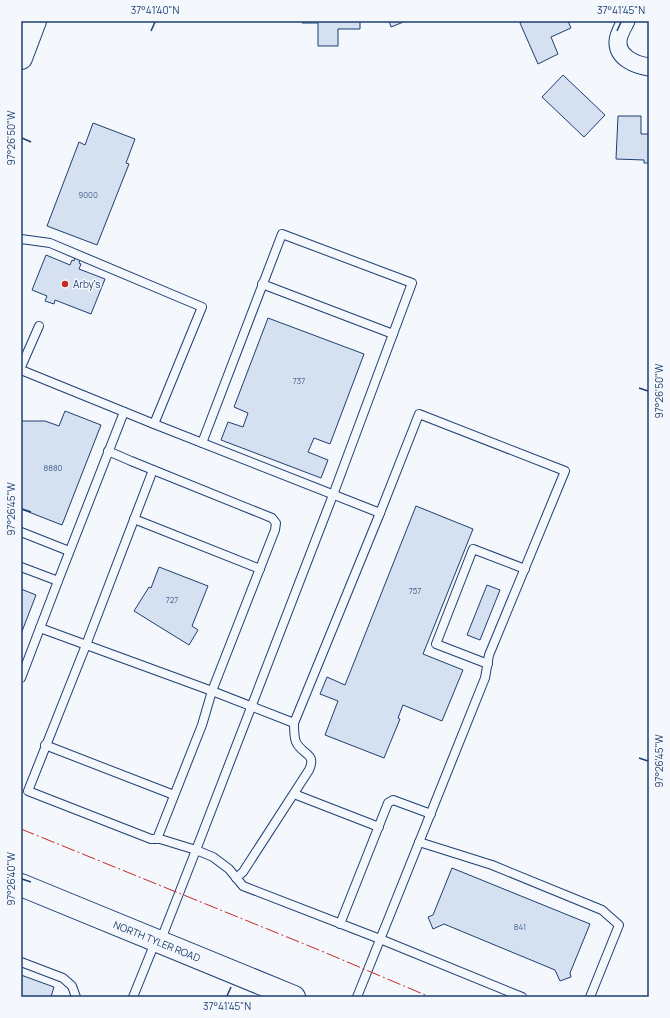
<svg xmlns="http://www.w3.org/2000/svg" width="670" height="1018" viewBox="0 0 670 1018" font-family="Manrope,sans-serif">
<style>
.building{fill:#d5e0f0;stroke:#1d3f73}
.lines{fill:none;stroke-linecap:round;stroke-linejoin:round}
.service-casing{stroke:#1d3f73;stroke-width:10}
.minor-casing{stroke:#1d3f73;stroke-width:19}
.secondary-casing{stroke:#1d3f73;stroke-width:24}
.service{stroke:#f4f7fb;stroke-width:8}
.minor{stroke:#f4f7fb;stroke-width:17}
.secondary{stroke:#f4f7fb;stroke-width:22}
.power{stroke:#c62828;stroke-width:1;stroke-dasharray:14 3 2 3;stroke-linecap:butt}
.ticks{fill:none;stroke:#1d3f73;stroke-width:1.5}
.poi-dot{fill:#c62828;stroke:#f4f7fb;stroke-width:1.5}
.labels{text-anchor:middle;stroke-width:3;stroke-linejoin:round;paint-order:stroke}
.number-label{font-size:8px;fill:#4b6792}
.poi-label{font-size:10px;fill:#1d3f73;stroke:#f4f7fb;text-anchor:start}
.street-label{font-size:10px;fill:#1d3f73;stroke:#f4f7fb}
.neatline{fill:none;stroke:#1d3f73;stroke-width:1.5}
.ticks-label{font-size:10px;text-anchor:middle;fill:#1d3f73}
</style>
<rect width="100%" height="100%" fill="#f4f7fb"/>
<g class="building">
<path d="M302,21H360V29H338V46H318V23H302Z"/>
<path d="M389,21H406L391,27Z"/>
<path d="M524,21H568L571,28L551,37L558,54L538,64L520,23Z"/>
<path d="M563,75L605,115L584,137L542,97Z"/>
<path d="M618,116H641V134H649V163H644V160L616,159Z"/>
<path d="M93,123L135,139L126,163L129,164L97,245L47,226L79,142L85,145Z"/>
<path d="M46,255L70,265L72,260L74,261L75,257L80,259L79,263L81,264L79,269L105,279L91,314L55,300L54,304L45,301L47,296L32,290Z"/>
<path d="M268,318L364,354L330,444L314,438L308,452L328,460L321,478L221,440L228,422L243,427L248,413L234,407Z"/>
<path d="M65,411L101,425L62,525L21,509V421H45L59,426Z"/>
<path d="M416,506L473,529L423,654L463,670L442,721L403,705L398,718L400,719L384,758L325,735L338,701L320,694L327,677L345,685Z"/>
<path d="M159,567L208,586L192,626L198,630L189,645L134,611L149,587L151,588Z"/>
<path d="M487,585L500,590L480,640L467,635Z"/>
<path d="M21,589L36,595L21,634Z"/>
<path d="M452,868L590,924L570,973L571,977L560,981L555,970L444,924L433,929L428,917L433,915Z"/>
<path d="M21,975L54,987L51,997H35L32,996V997H21Z"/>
</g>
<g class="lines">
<defs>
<g id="service">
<path d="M21,239L50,243L202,307L154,424"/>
<path d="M262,284L393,334"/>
<path d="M21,367L39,326"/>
<path d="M21,370L154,424L380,513L419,414L565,471L489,655L485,678L357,997"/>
<path d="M108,451L131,461L272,518L276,523L275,530L212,691L202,725L157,839"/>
<path d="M153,470L86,645L28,791L151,839H160L196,850L333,495L412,283L282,234L202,443"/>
<path d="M134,519L260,569"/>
<path d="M21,532L69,551"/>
<path d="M21,567L58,581L124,412"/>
<path d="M40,628L212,691L294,723L380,513"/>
<path d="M488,664L436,644L473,549L525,569"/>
<path d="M21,678L58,581"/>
<path d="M45,745L174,795"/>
<path d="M294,794L379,827"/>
<path d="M419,842L492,865L602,910L619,925L590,997"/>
<path d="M236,878L243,872L309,770C317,753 302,755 296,742C294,737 294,728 294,723"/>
<path d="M340,924L388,803L393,800L431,814"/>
<path d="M160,942L196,850L213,857L229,869L243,886L380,939L522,997"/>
<path d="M21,962L63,978L72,986L76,997"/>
<path d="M133,997L156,940"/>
</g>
<path id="minor" d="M626,21C623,27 618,35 618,41C617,58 636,65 649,67"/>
<g id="secondary">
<path d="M21,58L35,21"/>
<path d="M21,885L294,997"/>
</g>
</defs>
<use href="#service" class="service-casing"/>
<use href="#minor" class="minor-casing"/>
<use href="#secondary" class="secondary-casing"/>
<use href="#service" class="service"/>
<use href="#minor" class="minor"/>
<use href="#secondary" class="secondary"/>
<path class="power" d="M21,829L319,950L430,997"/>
</g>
<path class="ticks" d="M151,31L155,22M617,31L621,22M22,138L31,142M639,388L648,391M22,509L31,512M639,758L648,761M22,879L31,882M227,996L231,987"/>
<circle class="poi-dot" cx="65" cy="284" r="4"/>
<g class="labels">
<g class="number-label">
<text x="88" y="198">9000</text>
<text x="299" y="384">737</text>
<text x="53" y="471">8880</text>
<text x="415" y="594">757</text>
<text x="172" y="603">727</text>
<text x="520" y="930">841</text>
</g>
<g class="poi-label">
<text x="73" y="288">Arby's</text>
</g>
<g class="street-label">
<text transform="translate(157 941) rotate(22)" y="4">NORTH TYLER ROAD</text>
</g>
</g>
<rect width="670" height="1018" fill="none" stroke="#f4f7fb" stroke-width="44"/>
<rect x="22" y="22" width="626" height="974" class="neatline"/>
<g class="ticks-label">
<text x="155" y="14">37°41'40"N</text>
<text x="621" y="14">37°41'45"N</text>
<text transform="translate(11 138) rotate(-90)" y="4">97°26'50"W</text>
<text transform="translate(659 391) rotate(-90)" y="4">97°26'50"W</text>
<text transform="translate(11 509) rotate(-90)" y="4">97°26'45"W</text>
<text transform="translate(659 761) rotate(-90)" y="4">97°26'45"W</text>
<text transform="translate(11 879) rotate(-90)" y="4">97°26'40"W</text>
<text x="227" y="1010">37°41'45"N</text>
</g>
</svg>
